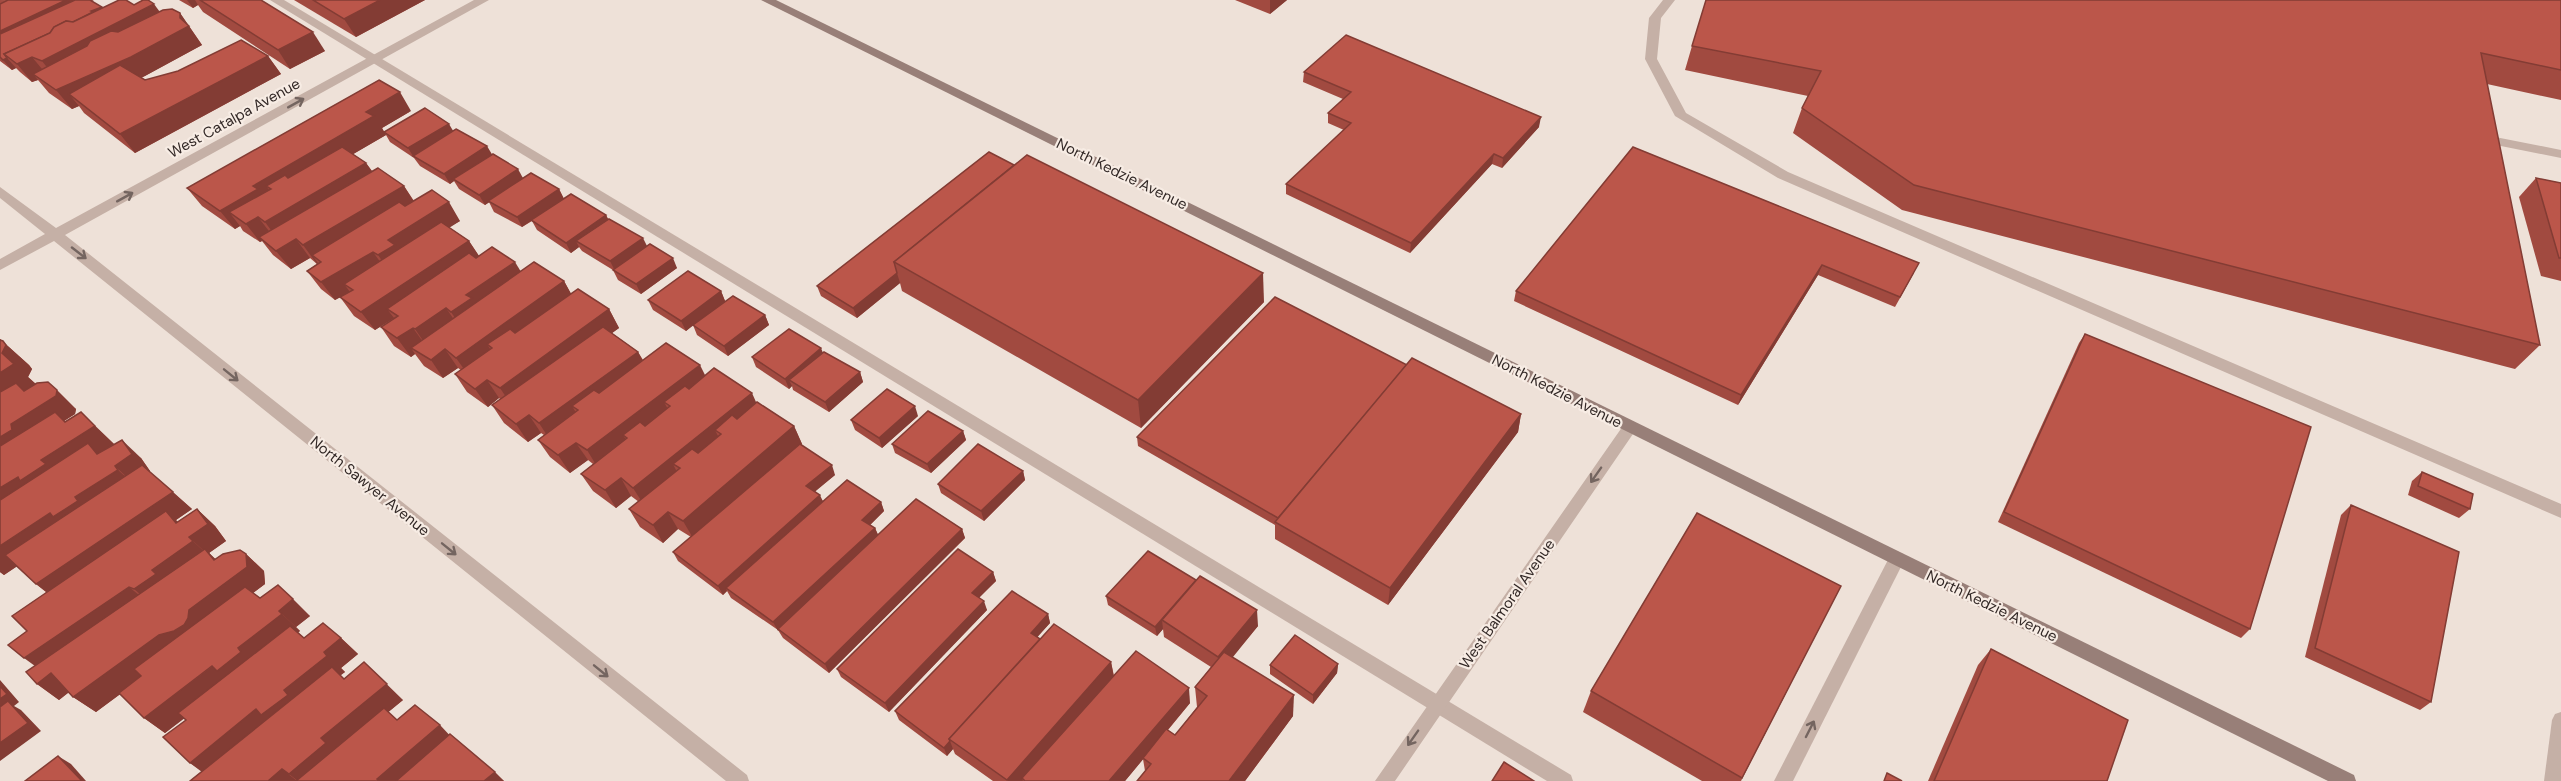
<svg xmlns="http://www.w3.org/2000/svg" width="2561" height="781" viewBox="0 0 2561 781" font-family="'DM Sans',sans-serif">
<style>
.lines{fill:none;stroke-linecap:round;stroke-linejoin:round}
.service{fill:#c5b0a6;fill-rule:evenodd}
.minor{fill:#c5b0a6;fill-rule:evenodd}
.secondary{fill:#987f78;fill-rule:evenodd}
.wall{fill:#a14a40}
.shaded-wall{fill:#833c34}
.building{fill:#bb564a;stroke:#833c34;stroke-width:1.5}
.oneway{stroke:#746560}
.labels{text-anchor:middle;stroke-width:4.5;stroke-linejoin:round;paint-order:stroke}
.street-label{font-size:15px;fill:#322826;stroke:#f7ece4}
</style>
<rect width="100%" height="100%" fill="#eee1d8"/>
<g class="lines">
<g class="service">
<path d="M270,0H284L1571,775L1573,781H1547Z"/>
<path d="M1663,0H1675L1661,18L1657,59L1686,113L1788,172L2561,504V518L1778,178L1675,116L1645,59L1649,18Z"/>
<path d="M2480,134L2561,150V158L2476,141L2474,138L2476,135Z"/>
<path d="M1897,552L1903,554L1905,559L1793,781H1774L1891,554Z"/>
<path d="M2561,712V781H2544L2552,720L2555,714Z"/>
</g>
<g class="minor">
<path d="M474,0H489L65,235L747,775L749,781H726L54,241L0,270V259L45,234L0,198V187L56,228Z"/>
<path d="M1630,421L1635,423L1638,427L1635,431L1395,781H1375L1625,423Z"/>
</g>
<path class="secondary" d="M761,0H776L2354,775L2356,781H2328Z"/>
</g>
<g class="wall">
<path d="M0,0L92,1L103,8L134,5L160,12L180,13L202,45L141,78L145,80L268,56L281,74L135,153L84,113L79,106L72,109L49,93L38,80L32,82L20,72L16,68L12,70L0,61Z"/>
<path d="M179,0H261L325,51L290,69L203,12L198,5L193,8Z"/>
<path d="M294,0H425L356,37Z"/>
<path d="M1235,0H1287L1270,14Z"/>
<path d="M2561,0V100L2487,84L2540,345L2515,369L1902,210L1793,133L1802,108L1808,96L1685,70L1692,46Z"/>
<path d="M1304,72L1539,127L1502,168L1492,164L1410,253L1286,194V184L1344,130L1328,123V113L1343,99L1303,82Z"/>
<path d="M411,111L382,128L384,132L453,131L492,155L523,178L559,189L564,199L606,215L608,219L677,268L641,294L618,280L613,270L582,251L579,247L571,253L537,230L532,221L522,227L494,212L489,202L485,205L459,189L454,181L450,184L420,166L414,158L390,142L386,135L353,154L366,163L372,171L404,186L414,201L460,221L449,227L469,241L479,256L521,271L564,281L571,294L609,309L619,328L612,333L638,352L643,360L705,376L756,403L794,426L802,444L801,445L835,475L815,491L823,501L881,502L884,511L870,525L875,528L878,535L962,529L965,538L829,673L783,638L778,630L731,598L727,591L723,595L678,561L673,552L691,537L678,529L663,543L640,527L629,509L639,502L631,496L616,508L593,491L581,474L593,464L588,460L570,473L550,457L538,440L544,435L541,433L528,442L504,423L492,405L500,399L499,398L488,407L467,392L455,374L461,370L458,368L443,378L424,366L415,354L411,357L394,346L381,327L394,318L375,330L354,316L340,297L348,293L335,300L321,289L307,271L317,264L310,258L291,269L273,255L262,241L260,242L243,231L240,226L235,229L202,206L187,188Z"/>
<path d="M1633,147L1914,273L1895,307L1818,275L1738,405L1514,301L1516,291Z"/>
<path d="M989,152L1264,302L1141,428L902,291L900,283L857,318L821,296L817,286Z"/>
<path d="M2536,178L2561,183V281L2541,276L2519,197Z"/>
<path d="M721,291L725,301L765,315L769,325L728,356L697,335L693,325L686,331L653,310L648,300Z"/>
<path d="M2085,334L2250,629L2241,638L1998,522L2079,343Z"/>
<path d="M0,339L29,365L32,369L28,377L36,384L76,409L75,414L64,421L99,430L114,444L106,449L141,458L150,471L149,472L192,509L176,520L177,522L197,509L215,526L226,541L209,553L215,559L246,554L264,571L265,584L253,593L260,598L310,616L296,627L300,631L298,632L304,638H341L358,654L341,668L345,672L340,675L344,679L403,700L388,712L397,720L449,735L504,781H190L202,771L190,763L186,720L184,718L165,733L144,718L120,694L96,712L73,697L69,692L59,700L37,684L35,666L27,631L46,592L36,584L17,566L4,575L0,572Z"/>
<path d="M823,353L860,372L863,382L829,412L793,390L792,386L789,389L756,367L752,357Z"/>
<path d="M1407,365L1521,414L1518,432L1388,605L1275,539V525L1138,446L1137,437Z"/>
<path d="M918,416L882,448L855,430L851,420Z"/>
<path d="M963,431L966,440L931,473L895,453L892,444Z"/>
<path d="M1023,471L1025,480L984,521L941,493L938,484Z"/>
<path d="M2422,472L2470,509L2459,518L2408,495L2412,481Z"/>
<path d="M2351,505L2431,702L2420,710L2305,657L2341,515Z"/>
<path d="M993,572L996,581L979,597L987,610L889,712L841,677L837,669Z"/>
<path d="M1841,586L1741,781H1702L1583,712L1591,691Z"/>
<path d="M1106,596L1258,626L1232,657L1293,716L1245,781H1137L1145,771L1143,759L1125,781H993L955,754L953,749L947,756L899,720L895,711L1048,614L1050,623L1037,637L1040,639L1111,662L1114,676L1190,703L1168,730L1175,735L1197,707L1195,687L1211,667L1164,637L1163,629L1157,636L1108,605Z"/>
<path d="M1991,649L2107,781H1928L1978,665Z"/>
<path d="M1338,664L1337,673L1313,704L1270,674V665Z"/>
</g>
<g class="shaded-wall">
<path d="M66,0H94L0,45V31Z"/>
<path d="M187,0H195L198,5L193,8Z"/>
<path d="M380,0H425L356,37L344,19Z"/>
<path d="M1270,0H1287L1270,14Z"/>
<path d="M154,4L168,23L57,80L42,61Z"/>
<path d="M102,7L109,16L32,57L47,75L33,74L38,80L32,82L17,64L91,11Z"/>
<path d="M180,13L202,45L145,76L82,104L69,94L79,106L72,109L56,90L180,18Z"/>
<path d="M313,32L325,51L290,69L278,50Z"/>
<path d="M268,56L281,74L135,153L120,134Z"/>
<path d="M7,58L16,68L12,70L3,60Z"/>
<path d="M400,92L411,111L382,128L386,135L278,198L271,189L266,186L276,199L229,212L240,226L235,229L220,211L253,186L366,112Z"/>
<path d="M1541,117L1539,127L1502,168L1503,158Z"/>
<path d="M449,124L455,134L413,156L408,148Z"/>
<path d="M487,146L493,156L453,179L454,181L450,184L444,174Z"/>
<path d="M1494,154L1492,164L1410,253L1411,243Z"/>
<path d="M366,163L379,181L279,241L265,222Z"/>
<path d="M518,169L524,180L485,205L479,195Z"/>
<path d="M404,186L416,205L312,255L318,263L317,264L303,245Z"/>
<path d="M559,189L564,199L522,227L517,217Z"/>
<path d="M449,202L460,221L403,257L391,274L378,255L388,240Z"/>
<path d="M606,215L611,225L576,241L579,247L571,253L566,243Z"/>
<path d="M258,217L272,235L259,237L262,241L260,242L246,224Z"/>
<path d="M643,238L648,248L615,271L610,261Z"/>
<path d="M296,239L310,258L291,269L276,251Z"/>
<path d="M469,241L481,259L387,309L394,318L375,330L361,312Z"/>
<path d="M373,252L386,270L344,284L350,292L335,300L321,282Z"/>
<path d="M673,258L677,268L641,294L636,284Z"/>
<path d="M515,262L526,280L463,330L451,312L466,295Z"/>
<path d="M1822,265L1818,275L1738,405L1741,395Z"/>
<path d="M897,273L900,283L857,318L853,308Z"/>
<path d="M1263,273L1264,302L1141,428L1138,400Z"/>
<path d="M564,281L574,299L492,348L487,344L495,357L469,376L456,358Z"/>
<path d="M721,291L725,301L686,331L681,321Z"/>
<path d="M446,308L459,327L428,348L415,329Z"/>
<path d="M609,309L619,328L512,406L500,388Z"/>
<path d="M765,315L769,325L728,356L724,346Z"/>
<path d="M413,328L426,346L411,348L415,354L411,357L397,338Z"/>
<path d="M0,339L29,365L32,369L28,377L40,388L57,390L76,409L75,414L64,421L80,436L81,412L114,444L99,453L137,487L4,575L0,572V546L50,513L78,501L0,518Z"/>
<path d="M821,348L825,358L789,380L792,386L789,389L785,379Z"/>
<path d="M445,349L458,368L443,378L431,360Z"/>
<path d="M638,352L648,370L578,410L572,406L580,419L550,440L539,423Z"/>
<path d="M700,365L709,383L670,406L664,402L670,413L627,438L623,435L629,445L598,468L587,450Z"/>
<path d="M860,372L863,382L829,412L825,402Z"/>
<path d="M487,380L499,398L488,407L475,389Z"/>
<path d="M752,393L760,411L721,434L715,430L721,442L680,468L673,464L679,476L644,505L633,488Z"/>
<path d="M915,406L918,416L882,448L879,438Z"/>
<path d="M1521,414L1518,432L1388,605L1390,588Z"/>
<path d="M529,415L541,433L528,442L516,424Z"/>
<path d="M794,426L802,444L693,538L683,521Z"/>
<path d="M963,431L966,440L931,473L927,464Z"/>
<path d="M122,440L141,458L150,471L134,484L115,466Z"/>
<path d="M576,443L588,460L570,473L558,455Z"/>
<path d="M832,465L835,475L811,495L806,486Z"/>
<path d="M1023,471L1025,480L984,521L981,511Z"/>
<path d="M621,478L631,496L616,508L605,490Z"/>
<path d="M173,492L192,509L176,520L184,528L197,509L215,526L226,541L209,553L223,566L232,577L189,537L58,601L36,584Z"/>
<path d="M820,495L824,504L726,588L727,591L723,595L718,586Z"/>
<path d="M881,502L884,511L866,529L862,520Z"/>
<path d="M668,512L678,529L663,543L653,525Z"/>
<path d="M875,528L879,537L778,631L773,622Z"/>
<path d="M962,529L965,538L829,673L825,664Z"/>
<path d="M193,541L211,558L154,606L134,589L152,570Z"/>
<path d="M246,554L264,571L265,584L208,627L179,651L96,712L73,697L189,610Z"/>
<path d="M993,572L996,581L975,602L972,593Z"/>
<path d="M1196,580L1162,620L1163,629L1157,636L1155,627Z"/>
<path d="M129,587L149,603L46,674L24,658Z"/>
<path d="M293,599L310,616L296,627L279,611Z"/>
<path d="M984,601L987,610L889,712L885,703Z"/>
<path d="M1257,610L1258,626L1220,673L1218,657Z"/>
<path d="M282,614L300,631L165,733L144,718Z"/>
<path d="M1048,614L1050,623L1033,642L1031,633Z"/>
<path d="M341,638L358,654L341,668L345,672L210,778L190,763L256,709L284,690L324,652Z"/>
<path d="M364,662L403,700L339,753L298,781L289,774L321,738Z"/>
<path d="M1111,662L1114,678L1022,778L1023,781H1008L1007,780Z"/>
<path d="M1338,664L1337,673L1313,704V695Z"/>
<path d="M51,673L73,689L59,700L37,684Z"/>
<path d="M0,680L19,702L14,706L21,710L41,731L0,761Z"/>
<path d="M1189,688L1190,703L1125,781H1109Z"/>
<path d="M1294,695L1293,716L1245,781H1229Z"/>
<path d="M440,725L455,741L409,781H379L377,779Z"/>
<path d="M950,741L953,749L947,756L944,748Z"/>
<path d="M58,756L71,764L86,781H82Z"/>
<path d="M282,769L297,781H268Z"/>
<path d="M495,772L504,781H484Z"/>
</g>
<g class="building">
<path d="M8,0H66L0,31V4Z"/>
<path d="M75,0H90L102,7L91,11L93,12L73,22L66,21L54,27L50,33L4,54L7,58L3,60L0,57V34Z"/>
<path d="M119,0H126L134,5L143,0H148L154,4L42,61L32,57L17,64L4,54L50,33L54,27L66,21L73,22Z"/>
<path d="M200,0H261L313,32L278,50Z"/>
<path d="M313,0H380L344,19Z"/>
<path d="M1706,0H2561V70L2481,53L2540,345L1914,185L1802,108L1821,71L1692,46Z"/>
<path d="M172,9L180,13V18L189,26L131,57L56,90L33,74L87,46L90,41L111,31L118,32L163,10Z"/>
<path d="M1346,35L1541,117L1503,158L1494,154L1411,243L1286,184L1351,123L1328,113L1351,92L1304,72Z"/>
<path d="M241,40L268,56L120,134L69,94L120,65L145,80L178,71Z"/>
<path d="M379,80L400,92L366,112L374,116L253,186L258,189L220,211L187,188Z"/>
<path d="M425,108L449,124L408,148L384,132Z"/>
<path d="M456,129L487,146L444,174L413,156Z"/>
<path d="M342,147L366,163L265,222L258,217L246,224L229,212L271,189L266,186L285,175L288,178Z"/>
<path d="M1633,147L1919,263L1900,297L1822,265L1741,395L1516,291Z"/>
<path d="M989,152L1014,165L894,262L897,273L853,308L817,286Z"/>
<path d="M493,154L518,169L479,195L453,179Z"/>
<path d="M1027,155L1263,273L1138,400L894,262Z"/>
<path d="M378,168L404,186L303,245L296,239L276,251L259,237Z"/>
<path d="M531,173L559,189L517,217L488,201Z"/>
<path d="M2536,178L2561,183V258H2559Z"/>
<path d="M432,190L449,202L388,240L395,245L378,255L373,252L321,282L307,271L321,262L312,255L399,202L405,206Z"/>
<path d="M571,194L606,215L566,243L531,220Z"/>
<path d="M609,219L643,238L610,261L576,241Z"/>
<path d="M441,222L469,241L361,312L340,297L353,290L344,284Z"/>
<path d="M650,244L673,258L636,284L613,270Z"/>
<path d="M492,247L515,262L466,295L472,298L451,312L446,308L415,329L413,328L397,338L381,327L398,316L387,309L469,253L476,258Z"/>
<path d="M534,262L564,281L456,358L445,349L431,360L411,348Z"/>
<path d="M688,271L721,291L681,321L648,300Z"/>
<path d="M578,289L609,309L500,388L487,380L475,389L455,374L492,348L487,344L510,329L515,333Z"/>
<path d="M733,296L765,315L724,346L693,325Z"/>
<path d="M1275,297L1407,365L1278,518L1137,437Z"/>
<path d="M603,327L638,352L539,423L529,415L516,424L492,405Z"/>
<path d="M789,329L821,348L785,379L752,357Z"/>
<path d="M2085,334L2311,427L2250,629L2004,512Z"/>
<path d="M0,340L3,341L6,345L2,353L14,364L0,373Z"/>
<path d="M666,343L700,365L587,450L576,443L558,455L538,440L578,410L572,406L594,390L599,393Z"/>
<path d="M824,352L860,372L825,402L789,380Z"/>
<path d="M1412,358L1521,414L1390,588L1275,522Z"/>
<path d="M714,368L752,393L633,488L621,478L605,490L581,474L627,438L623,435L640,422L645,426L670,406L664,402L685,386L689,389Z"/>
<path d="M48,382L57,390L56,396L11,424L12,430L0,437V392L16,383L24,391L37,383Z"/>
<path d="M887,389L915,406L879,438L851,420Z"/>
<path d="M757,402L794,426L683,521L668,512L653,525L629,509L680,468L673,464L692,449L698,453L721,434L715,430L732,415L737,419Z"/>
<path d="M928,411L963,431L927,464L892,444Z"/>
<path d="M55,412L65,422L81,412L95,426L41,460L46,464L20,481L18,477L0,488V446Z"/>
<path d="M122,440L132,454L115,466L118,470L75,497L78,501L53,517L50,513L0,546V500L88,443L97,454Z"/>
<path d="M800,444L832,465L806,486L820,495L718,586L673,552Z"/>
<path d="M978,444L1023,471L981,511L938,484Z"/>
<path d="M142,465L173,492L36,584L5,555Z"/>
<path d="M2422,472L2473,494L2470,509L2418,486Z"/>
<path d="M847,480L881,502L862,520L875,528L773,622L726,588Z"/>
<path d="M916,499L962,529L825,664L778,629Z"/>
<path d="M2351,505L2459,552L2431,702L2315,648Z"/>
<path d="M197,509L208,524L189,537L193,541L152,570L156,574L134,589L129,587L24,658L8,645L27,631L12,616L166,511L176,523Z"/>
<path d="M1697,513L1841,586L1742,778L1591,691Z"/>
<path d="M205,549L214,560L223,554L240,550L246,554L247,567L189,610L188,618L184,625L174,631L159,635L73,697L51,673L37,684L26,672Z"/>
<path d="M958,549L993,572L972,593L984,601L885,703L837,669Z"/>
<path d="M1148,551L1196,580L1155,627L1106,596Z"/>
<path d="M1200,576L1257,610L1218,657L1162,620Z"/>
<path d="M278,585L293,599L279,611L282,614L238,648L241,652L217,671L212,666L144,718L119,693L141,676L134,669L245,587L260,598Z"/>
<path d="M1012,591L1048,614L1031,633L1040,639L949,739L950,741L944,748L895,711Z"/>
<path d="M323,623L341,638L324,652L327,656L284,690L288,695L261,715L256,709L190,763L163,737L186,720L178,713L290,626L304,638Z"/>
<path d="M1054,624L1111,662L1007,780L949,739Z"/>
<path d="M1295,635L1338,664L1313,695L1270,665Z"/>
<path d="M1991,649L2128,720L2107,781H1934Z"/>
<path d="M1136,651L1189,688L1109,781H1025L1022,778Z"/>
<path d="M1224,652L1294,695L1229,781H1137L1151,764L1143,758L1166,729L1175,735L1207,696L1195,687Z"/>
<path d="M364,662L387,684L321,738L326,743L289,774L282,769L268,781H190L332,667L344,679Z"/>
<path d="M0,686L7,694L0,699Z"/>
<path d="M8,701L28,723L0,743V707Z"/>
<path d="M415,705L440,725L377,779L379,781H296L384,708L397,720Z"/>
<path d="M450,734L495,772L484,781H396Z"/>
<path d="M58,756L82,781H25Z"/>
<path d="M1504,762L1534,781H1492Z"/>
<path d="M1887,773L1902,781H1884Z"/>
</g>
<defs><path id="oneway-shaft" d="M-6 0H5M1.5-3L5.5 0L1.5 3" fill="none" stroke-width="1.6" stroke-linecap="round" stroke-linejoin="round" transform="scale(1.5)"/></defs>
<g class="oneway">
<use href="#oneway-shaft" transform="translate(296 103) rotate(-29)"/>
<use href="#oneway-shaft" transform="translate(125 197) rotate(-29)"/>
<use href="#oneway-shaft" transform="translate(79 253) rotate(38)"/>
<use href="#oneway-shaft" transform="translate(231 375) rotate(39)"/>
<use href="#oneway-shaft" transform="translate(1596 475) rotate(125)"/>
<use href="#oneway-shaft" transform="translate(449 549) rotate(39)"/>
<use href="#oneway-shaft" transform="translate(601 671) rotate(39)"/>
<use href="#oneway-shaft" transform="translate(1810 729) rotate(-63)"/>
<use href="#oneway-shaft" transform="translate(1413 738) rotate(125)"/>
</g>
<g class="labels">
<g class="street-label">
<text transform="translate(234 118) rotate(-29)" y="5">West Catalpa Avenue</text>
<text transform="translate(1122 174) rotate(26)" y="5">North Kedzie Avenue</text>
<text transform="translate(1557 391) rotate(27)" y="5">North Kedzie Avenue</text>
<text transform="translate(370 486) rotate(39)" y="5">North Sawyer Avenue</text>
<text transform="translate(1507 604) rotate(-55)" y="5">West Balmoral Avenue</text>
<text transform="translate(1992 606) rotate(26)" y="5">North Kedzie Avenue</text>
</g>
</g>
</svg>
